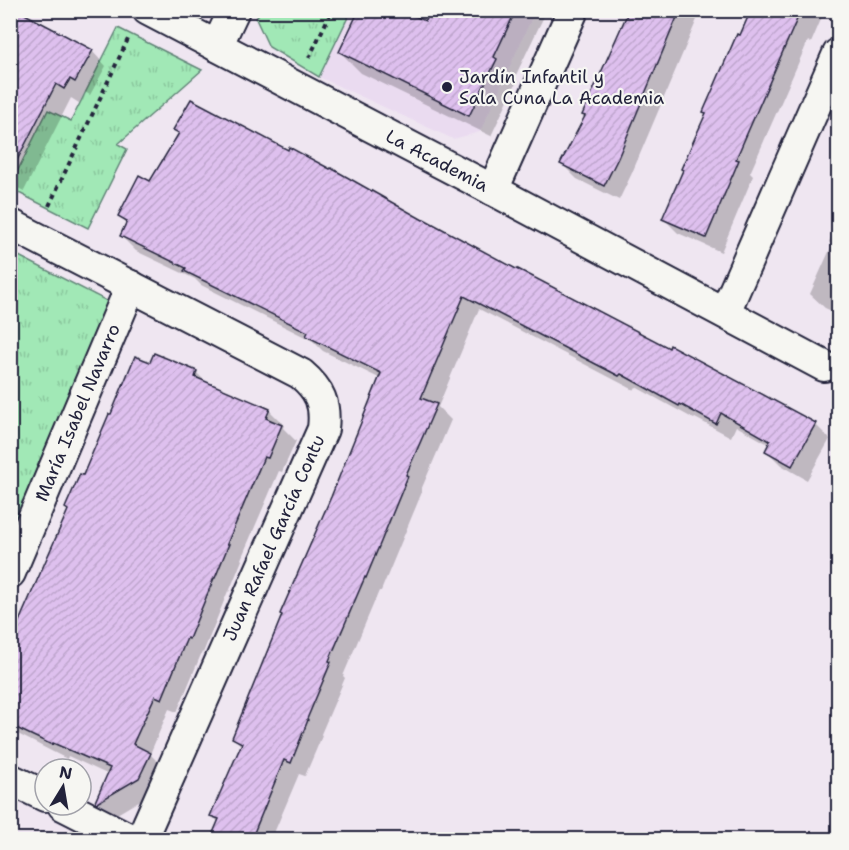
<svg xmlns="http://www.w3.org/2000/svg" width="849" height="850" viewBox="0 0 849 850" font-family="'Shantell Sans',sans-serif">
<style>
.built{fill:#eadbf0}
.grass{fill:url(#grass-tufts);stroke:#628578;stroke-width:1.5}
.shadow{fill:#0003}
.building{fill:url(#building-hatch);stroke:#22223b;stroke-width:1.5}
.lines{fill:none;stroke-linecap:round;stroke-linejoin:round}
.minor-casing{stroke:#22223b;stroke-width:34}
.path{stroke:#22223b;stroke-width:4;stroke-dasharray:4.5 4.5;stroke-linecap:butt}
.minor{stroke:#f6f6f2;stroke-width:30}
.poi-dot{fill:#22223b;stroke:#f6f6f2;stroke-width:2}
.labels{text-anchor:middle;stroke-width:4.5;stroke-linejoin:round;paint-order:stroke}
.poi-label{font-size:18px;fill:#22223b;stroke:#f6f6f2;text-anchor:start}
.street-label{font-size:18px;fill:#22223b;stroke:#f6f6f2}
</style>
<defs>
<pattern id="grass-tufts" width="24" height="20" patternUnits="userSpaceOnUse" patternTransform="scale(1.5)"><rect width="24" height="20" fill="#a1e8b6"/><path d="M3 7l-1-3M5 7V3M7 7l1-3M15 17l-1-3M17 17v-4M19 17l1-3" fill="none" stroke="#8ac79d"/></pattern>
<pattern id="building-hatch" width="6" height="6" patternUnits="userSpaceOnUse" patternTransform="scale(1.5)"><rect width="6" height="6" fill="#dec0ee"/><path d="M-1 1l2-2M0 6l6-6M5 7l2-2" fill="none" stroke="#bea5cd"/></pattern>
</defs>
<rect width="100%" height="100%" fill="#efe6f1"/>
<filter id="ink" filterUnits="userSpaceOnUse"><feTurbulence type="fractalNoise" baseFrequency=".0167" numOctaves="2"/><feDisplacementMap in="SourceGraphic" scale="12" xChannelSelector="R" yChannelSelector="G"/><feConvolveMatrix kernelMatrix="1 2 1 2 8 2 1 2 1" color-interpolation-filters="sRGB"/></filter>
<g filter="url(#ink)">
<path class="built" d="M351,11H535L480,132L453,139L319,77Z"/>
<g class="grass">
<path d="M260,11V10L351,11L319,77L269,47L256,19Z"/>
<path d="M118,28L202,70L118,144L127,149L88,228L11,189V184L48,110L71,121Z"/>
<path d="M11,252L111,303L11,537Z"/>
</g>
<g class="shadow">
<path d="M10,10H15L92,51L106,66L90,95L85,92L79,103L71,98L24,191L10,184Z"/>
<path d="M432,10H547L514,79L517,81L491,136L361,73L340,52L426,23Z"/>
<path d="M629,10H701L632,173L619,200L577,179L562,164L586,117L626,20L625,19Z"/>
<path d="M752,10H825L811,43L808,41L750,173L753,176L721,252L678,233L663,218Z"/>
<path d="M175,130L424,222L815,424L830,439L807,480L781,465L767,451L770,445L736,426L731,437L695,418L694,419L636,387L634,390L479,309L438,407L451,420L421,490L422,492L381,591H379L343,676L345,678L321,734L322,736L305,776L299,774L271,840H220L219,823L212,815L242,746L233,738L381,379L323,351L313,341L201,285L195,279L136,251L121,236L127,223L120,216L151,183L180,135Z"/>
<path d="M838,220V314L825,308L810,294L832,245L829,242Z"/>
<path d="M151,364L196,372L208,384L269,410L284,425L283,428L296,441L282,472L279,471L241,559L242,560L229,592L228,591L203,653L202,652L177,712L169,709L150,754L164,768L154,792L112,817L96,801L109,775L68,756L67,759L10,730V643L112,416Z"/>
</g>
<g class="building">
<path d="M359,10H403L425,21L430,10H516L494,57L497,59L469,116L339,52Z"/>
<path d="M629,10H680L618,158L604,186L560,164L585,116L582,115Z"/>
<path d="M751,10H801L736,159L739,160L706,238L662,219L683,170L681,169L706,113L703,112L737,34L740,35Z"/>
<path d="M19,11L93,50L75,82L70,79L64,89L56,84L10,174V26Z"/>
<path d="M191,99L288,150L289,147L330,169L331,168L423,220L424,219L518,270V269L669,348L670,345L816,423L792,466L765,451L770,441L721,413L716,424L680,404L679,406L621,374L619,376L464,296L421,398L437,404L406,475L408,476L366,578L365,577L329,661L331,662L307,719L308,720L291,763L284,760L251,840H210L219,819L210,816L242,743L232,738L282,615L280,614L331,497L381,373L306,336L308,332L184,271L186,268L120,236L127,221L118,216L139,175L150,181L179,133L173,130Z"/>
<path d="M154,353L197,371L195,377L270,409L266,418L282,425L268,458L264,457L227,544H229L215,578H214L189,639L187,638L162,699L155,696L133,744L151,753L139,778L97,803L95,802L110,768L53,743L52,745L10,725V642L68,510L65,508L80,474L83,475L109,414H111L135,356L150,362Z"/>
</g>
<g class="lines">
<defs>
<g id="minor">
<path id="s1" d="M148,10L493,190L824,366"/>
<path d="M217,46L234,10"/>
<path d="M493,190L573,10"/>
<path d="M10,224L301,374C320,390 326,404 323,429L141,840"/>
<path d="M725,312L838,54"/>
<path id="s2" d="M10,573L131,286"/>
<path d="M10,779L45,796"/>
<path d="M63,805L132,840"/>
</g>
</defs>
<use href="#minor" class="minor-casing"/>
<g class="path">
<path d="M309,58L332,10"/>
<path d="M49,206L129,37"/>
</g>
<use href="#minor" class="minor"/>
</g>
</g>
<circle class="poi-dot" cx="447" cy="87" r="6"/>
<g class="labels">
<g class="poi-label">
<text x="459" y="83">Jardín Infantil y<tspan x="459" dy="21">Sala Cuna La Academia</tspan></text>
</g>
<g class="street-label">
<text dy="6" stroke="none"><textPath href="#s1" startOffset="326">La Academia</textPath></text>
<text dy="6" stroke="none"><textPath href="#s2" startOffset="174">María Isabel Navarro</textPath></text>
<text transform="translate(274 538) rotate(-66)" y="6">Juan Rafael García Contu</text>
</g>
</g>
<rect width="849" height="850" fill="none" stroke="#f6f6f2" stroke-width="36"/>
<rect x="18" y="18" width="813" height="814" fill="none" stroke="#22223b" stroke-width="2" filter="url(#ink)"/>
<g transform="translate(63 787) rotate(11)"><circle r="28" fill="#f6f6f2" stroke="#a1a1a9" stroke-width="1.5"/>
<path d="M0-4.5L10 22L0 15L-10 22Z" fill="#22223b"/>
<text y="-9" font-size="16" font-weight="bold" text-anchor="middle" fill="#22223b">N</text>
</g>
</svg>
